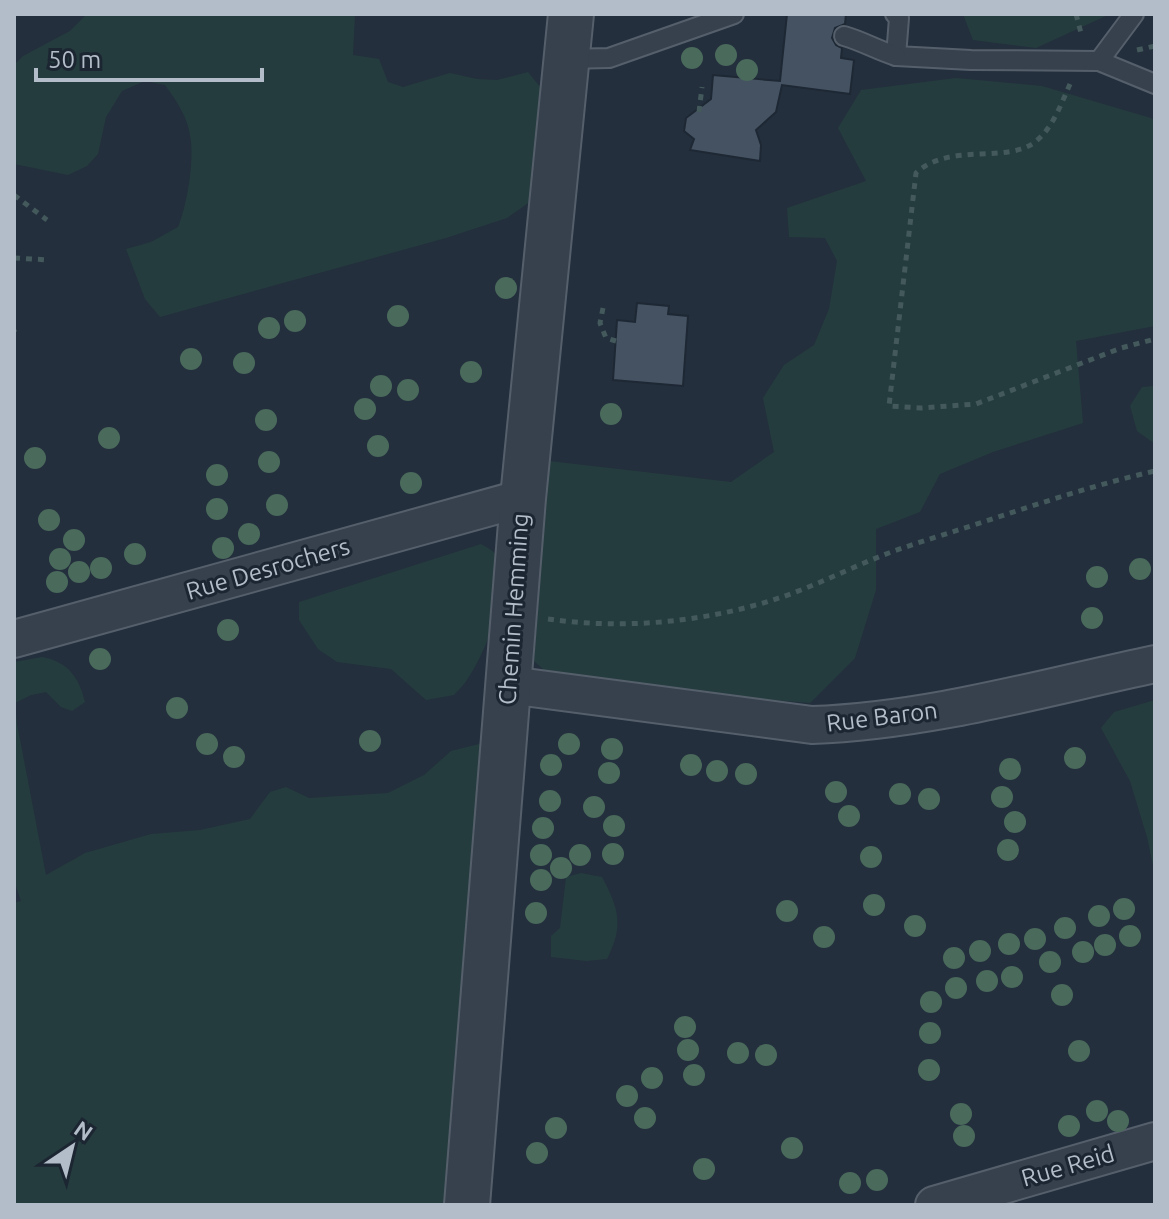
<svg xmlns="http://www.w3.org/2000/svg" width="1169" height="1219" viewBox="0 0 1169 1219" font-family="Ubuntu,sans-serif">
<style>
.green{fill:#253c3e}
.building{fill:#445262;stroke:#1e2834;stroke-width:2}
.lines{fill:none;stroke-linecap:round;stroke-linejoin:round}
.service-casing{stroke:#555f6b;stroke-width:22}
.minor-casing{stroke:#555f6b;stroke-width:40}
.tertiary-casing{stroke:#555f6b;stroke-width:48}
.path{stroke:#43595b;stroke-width:5;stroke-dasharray:6 6;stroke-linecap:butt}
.service{stroke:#37414d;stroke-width:18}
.minor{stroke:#37414d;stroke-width:36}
.tertiary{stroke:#37414d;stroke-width:44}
.tree{fill:#4a6a5b}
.labels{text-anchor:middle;stroke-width:6;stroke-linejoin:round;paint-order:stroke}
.street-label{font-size:24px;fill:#b3bcc9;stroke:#1c2632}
</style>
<rect width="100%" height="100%" fill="#232f3d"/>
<g class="green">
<path d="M87,14H355L353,55L379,59L388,82L403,87L450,73L477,79L497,80L528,72L545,93L534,199L507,218L446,238L160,317L145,299L126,249L151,242L178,227C187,205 195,159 190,135C187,116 176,100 165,85L145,81L122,91L106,117L98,154L87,166L68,175L14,164V65L23,56L70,31Z"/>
<path d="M963,14H1110L1036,48L973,40Z"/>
<path d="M956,78L1042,86L1151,118L1155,122V326L1076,341L1083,423L993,452L940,474L920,512L876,529V590L855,658L810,703L748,698L544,670L534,661L549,461L731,482L774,452L763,398L784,365L814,345L829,309L837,261L825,238L789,237L787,208L866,181L838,128L861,90Z"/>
<path d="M1155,386V444L1137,431L1130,406L1142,387Z"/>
<path d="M481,544C486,547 493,550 496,555C514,580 486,652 470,675C466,682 460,689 454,695L426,700L391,669L337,662L318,649L299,620V602Z"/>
<path d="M42,657C68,662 79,677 85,702L72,711L61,707L46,692L31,695L15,703L17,724L46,875L85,853L151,834L200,830L250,819L270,792L286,787L309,798L388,793L424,775L451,751L483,743L448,1205H14V903L21,901L14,880V662Z"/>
<path d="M1155,700V875L1147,837L1130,781L1101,728L1114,712Z"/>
<path d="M581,873L602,877C619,909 624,926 607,959L586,961L551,957V936L560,928L566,877Z"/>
</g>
<g class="building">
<path d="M787,14H846L845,24L835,28L832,38L836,45L842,48L841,58L854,60L850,94L782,85L776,112L756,130L761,145L760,161L690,150L694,139L684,131L686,118L711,99L713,75L780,81Z"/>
<path d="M637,303L669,306L668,314L688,316L683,386L613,380L617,320L635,322Z"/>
</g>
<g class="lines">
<defs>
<g id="service">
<path d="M895,14L899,18L896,56L971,60L1099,61L1155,84"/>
<path d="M844,36C862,41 877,50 896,56"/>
<path d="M566,59L609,58L734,14"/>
<path d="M1099,61L1134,14"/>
</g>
<g id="minor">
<path d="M14,639L523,498"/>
<path d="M510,685L812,725C928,721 1042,688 1155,664"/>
<path d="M934,1205L1155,1141"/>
</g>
<path id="tertiary" d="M467,1205L523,498L571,14"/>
</defs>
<use href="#service" class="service-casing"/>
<use href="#minor" class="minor-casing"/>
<use href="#tertiary" class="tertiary-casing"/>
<g class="path">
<path d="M1076,14L1082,37"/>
<path d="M1137,50L1155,46"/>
<path d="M1070,84C1061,104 1053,128 1035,142C1006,164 949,142 916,173L889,406L921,408L976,404L1121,348L1155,339"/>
<path d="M699,112L702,87"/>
<path d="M14,195L47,220"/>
<path d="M14,258L49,260"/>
<path d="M603,308L600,323L606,338L616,341"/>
<path d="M14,330L16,329"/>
<path d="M548,619C625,630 708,622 782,597C820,584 856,565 894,551C928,539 963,529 998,517C1050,500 1102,483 1155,471"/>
</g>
<use href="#service" class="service"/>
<use href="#minor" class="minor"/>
<use href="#tertiary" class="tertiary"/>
</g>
<g class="tree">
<circle cx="726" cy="55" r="11"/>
<circle cx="692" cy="58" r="11"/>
<circle cx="747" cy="70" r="11"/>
<circle cx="506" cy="288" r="11"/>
<circle cx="398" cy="316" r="11"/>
<circle cx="295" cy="321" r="11"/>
<circle cx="269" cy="328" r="11"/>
<circle cx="191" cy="359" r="11"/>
<circle cx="244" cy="363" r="11"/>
<circle cx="471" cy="372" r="11"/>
<circle cx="381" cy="386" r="11"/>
<circle cx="408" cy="390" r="11"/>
<circle cx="365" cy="409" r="11"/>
<circle cx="611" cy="414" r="11"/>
<circle cx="266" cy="420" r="11"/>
<circle cx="109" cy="438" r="11"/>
<circle cx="378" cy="446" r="11"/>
<circle cx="35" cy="458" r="11"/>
<circle cx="269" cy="462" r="11"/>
<circle cx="217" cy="475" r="11"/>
<circle cx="411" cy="483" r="11"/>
<circle cx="277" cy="505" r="11"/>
<circle cx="217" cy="509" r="11"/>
<circle cx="49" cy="520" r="11"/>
<circle cx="249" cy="534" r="11"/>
<circle cx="74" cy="540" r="11"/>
<circle cx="223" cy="548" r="11"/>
<circle cx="135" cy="554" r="11"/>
<circle cx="60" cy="559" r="11"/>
<circle cx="101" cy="568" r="11"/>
<circle cx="1140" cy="569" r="11"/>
<circle cx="79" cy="572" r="11"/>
<circle cx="1097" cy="577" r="11"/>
<circle cx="57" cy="582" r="11"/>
<circle cx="1092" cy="618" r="11"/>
<circle cx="228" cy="630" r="11"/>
<circle cx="100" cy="659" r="11"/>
<circle cx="177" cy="708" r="11"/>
<circle cx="370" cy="741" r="11"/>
<circle cx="207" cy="744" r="11"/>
<circle cx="569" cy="744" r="11"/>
<circle cx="612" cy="749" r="11"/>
<circle cx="234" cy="757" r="11"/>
<circle cx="1075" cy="758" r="11"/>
<circle cx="551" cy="765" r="11"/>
<circle cx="691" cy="765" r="11"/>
<circle cx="1010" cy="769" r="11"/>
<circle cx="717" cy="771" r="11"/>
<circle cx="609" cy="773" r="11"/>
<circle cx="746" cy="774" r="11"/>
<circle cx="836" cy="792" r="11"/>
<circle cx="900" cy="794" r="11"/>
<circle cx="1002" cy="797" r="11"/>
<circle cx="929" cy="799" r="11"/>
<circle cx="550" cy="801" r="11"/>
<circle cx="594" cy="807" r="11"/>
<circle cx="849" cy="816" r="11"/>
<circle cx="1015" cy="822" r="11"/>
<circle cx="614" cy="826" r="11"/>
<circle cx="543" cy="828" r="11"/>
<circle cx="1008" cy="850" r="11"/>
<circle cx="613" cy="854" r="11"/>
<circle cx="541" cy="855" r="11"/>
<circle cx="580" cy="855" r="11"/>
<circle cx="871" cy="857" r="11"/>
<circle cx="561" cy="868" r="11"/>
<circle cx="541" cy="880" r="11"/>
<circle cx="874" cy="905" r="11"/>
<circle cx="1124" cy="909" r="11"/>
<circle cx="787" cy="911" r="11"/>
<circle cx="536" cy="913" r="11"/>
<circle cx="1099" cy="916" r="11"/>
<circle cx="915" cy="926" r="11"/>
<circle cx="1065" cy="928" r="11"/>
<circle cx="1130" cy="936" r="11"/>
<circle cx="824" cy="937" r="11"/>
<circle cx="1035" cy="939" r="11"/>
<circle cx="1009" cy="944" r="11"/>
<circle cx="1105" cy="945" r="11"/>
<circle cx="980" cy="951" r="11"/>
<circle cx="1083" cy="952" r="11"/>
<circle cx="954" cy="958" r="11"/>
<circle cx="1050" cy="962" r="11"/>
<circle cx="1012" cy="977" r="11"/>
<circle cx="987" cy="981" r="11"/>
<circle cx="956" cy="988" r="11"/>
<circle cx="1062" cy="995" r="11"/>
<circle cx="931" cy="1002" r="11"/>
<circle cx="685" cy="1027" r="11"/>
<circle cx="930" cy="1033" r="11"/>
<circle cx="688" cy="1050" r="11"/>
<circle cx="1079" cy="1051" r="11"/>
<circle cx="738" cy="1053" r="11"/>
<circle cx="766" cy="1055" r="11"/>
<circle cx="929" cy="1070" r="11"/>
<circle cx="694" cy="1075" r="11"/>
<circle cx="652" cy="1078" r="11"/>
<circle cx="627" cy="1096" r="11"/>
<circle cx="1097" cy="1111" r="11"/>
<circle cx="961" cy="1114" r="11"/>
<circle cx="645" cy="1118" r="11"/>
<circle cx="1118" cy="1121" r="11"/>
<circle cx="1069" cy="1126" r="11"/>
<circle cx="556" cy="1128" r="11"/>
<circle cx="964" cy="1136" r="11"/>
<circle cx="792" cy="1148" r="11"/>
<circle cx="537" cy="1153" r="11"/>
<circle cx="704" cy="1169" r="11"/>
<circle cx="877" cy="1180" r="11"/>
<circle cx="850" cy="1183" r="11"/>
</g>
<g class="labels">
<g class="street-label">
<text transform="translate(268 569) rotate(-16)" y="8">Rue Desrochers</text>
<text transform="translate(514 609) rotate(-86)" y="8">Chemin Hemming</text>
<text transform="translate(882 717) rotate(-7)" y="8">Rue Baron</text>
<text transform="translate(1068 1166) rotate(-16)" y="8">Rue Reid</text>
</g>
</g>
<rect width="1169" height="1219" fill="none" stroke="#b3bcc9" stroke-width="32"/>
<g transform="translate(72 1147) rotate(35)" stroke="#1c2632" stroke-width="6" paint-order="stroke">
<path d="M0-6L14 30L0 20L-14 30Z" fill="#b3bcc9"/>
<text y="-12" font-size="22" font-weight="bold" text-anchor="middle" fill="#b3bcc9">N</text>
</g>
<path d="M36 68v12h226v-12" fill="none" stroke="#b3bcc9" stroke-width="4"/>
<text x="48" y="68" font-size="24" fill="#b3bcc9" stroke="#1c2632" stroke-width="6" paint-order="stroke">50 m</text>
</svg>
